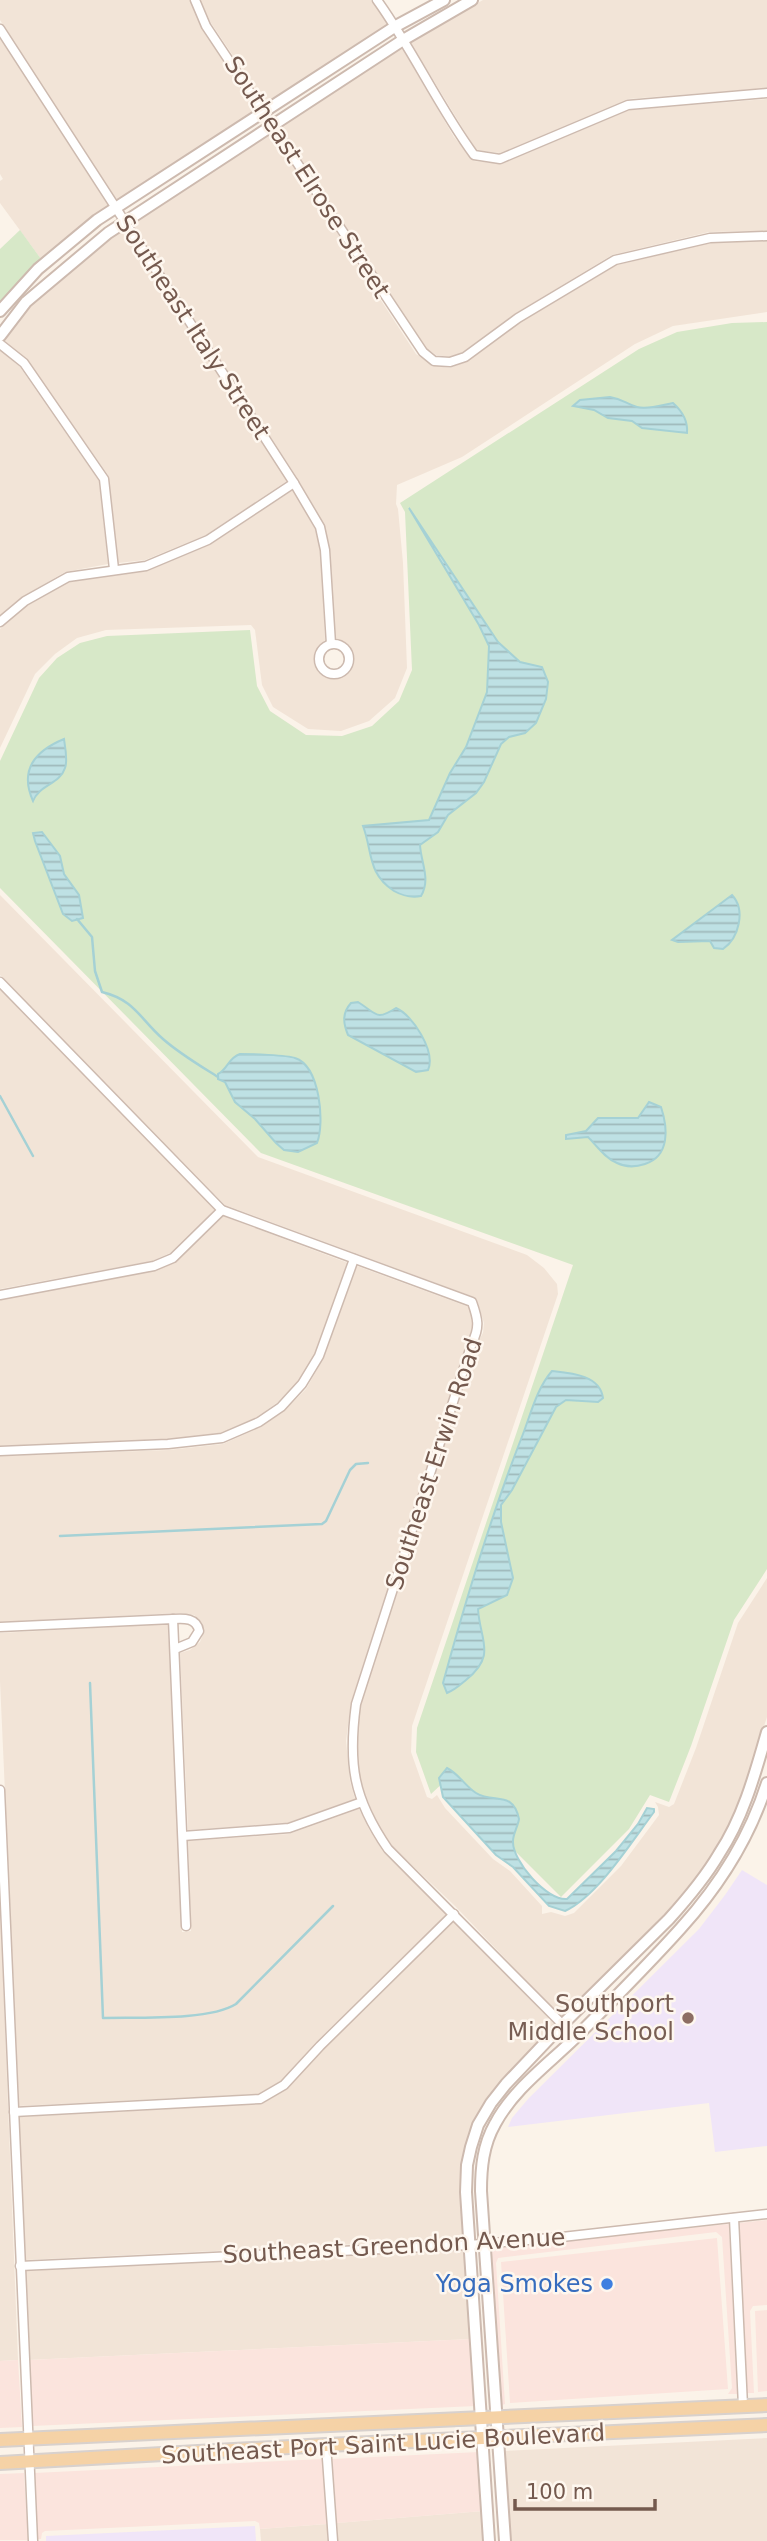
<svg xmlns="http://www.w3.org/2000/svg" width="767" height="2541" viewBox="0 0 767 2541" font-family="'DejaVu Sans',sans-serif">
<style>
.residential{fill:#f2e4d7}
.commercial{fill:#fbe4dd}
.education{fill:#f0e5f8}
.grass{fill:#d7e8c8}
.water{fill:url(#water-rules);stroke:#a5d1d5;stroke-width:2}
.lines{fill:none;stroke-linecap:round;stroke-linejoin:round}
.stream{stroke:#a5d1d5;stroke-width:2.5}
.minor-casing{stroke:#cdbaaf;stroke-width:11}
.tertiary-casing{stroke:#cdbaaf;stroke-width:14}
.primary-casing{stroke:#d8d1cd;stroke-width:16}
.minor{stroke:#fff;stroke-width:8}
.tertiary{stroke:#fff;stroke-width:10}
.primary{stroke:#f5d2a6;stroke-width:12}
.education-dot{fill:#8d6e63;stroke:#fef7ef;stroke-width:2.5}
.shop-dot{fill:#3f7fe0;stroke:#fef7ef;stroke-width:2.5}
.labels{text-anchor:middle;stroke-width:5;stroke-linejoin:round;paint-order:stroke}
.street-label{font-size:24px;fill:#74594e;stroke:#fef7ef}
.education-label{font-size:24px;fill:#785e54;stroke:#fef7ef;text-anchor:end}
.shop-label{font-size:24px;fill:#366cbe;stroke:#fef7ef;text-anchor:end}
</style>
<defs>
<pattern id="water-rules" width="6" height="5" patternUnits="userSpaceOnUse" patternTransform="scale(1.75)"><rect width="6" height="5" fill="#bee1e4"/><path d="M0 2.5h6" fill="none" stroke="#9fb9bb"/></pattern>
</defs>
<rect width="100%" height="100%" fill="#fbf3e9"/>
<g class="residential">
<path d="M0,0H190L202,28L258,111L118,202L0,20Z"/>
<path d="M200,0H371L389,25L266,105L211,23Z"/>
<path d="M483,0H767V88L628,99L500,153L476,150L410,42Z"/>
<path d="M0,38L109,207L81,226L41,259L0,203V181L3,179L0,174Z"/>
<path d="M402,48L454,137L474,161L502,164L630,110L767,99V231L709,232L612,255L516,313L463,352L450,357L436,355L426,348L280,127Z"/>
<path d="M271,132L416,354L432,365L450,368L468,361L521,322L617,265L710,243L767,241V312L673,326L635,344L462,457L397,485L396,504L398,509L403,563L407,668L395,698L369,721L341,731L308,729L273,707L262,685L255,630L251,625L106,630L77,638L55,654L35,674L0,748V629L27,606L69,582L148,571L210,545L293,490L315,529L321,551L325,640L315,651V665L319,673L331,679L343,677L352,668L354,660L351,649L346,643L335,638L330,550L324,524L296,476L132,223Z"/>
<path d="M123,229L287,481L206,535L145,560L118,563L108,475L27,360L3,340L29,306Z"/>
<path d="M0,350L20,367L99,481L108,564L65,572L22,597L0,615Z"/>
<path d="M0,895L258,1157L527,1255L544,1268L557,1284L558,1294L412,1726L411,1752L427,1797L432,1799L437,1795L445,1808L493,1859L510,1871L542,1906V1914L551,1912L565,1916L574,1913L621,1866L659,1815L658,1807L655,1802L669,1807L674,1804L696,1748L738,1623L767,1578V1717L735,1814L716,1851L687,1890L665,1916L562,2018L455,1906L391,1845L378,1825L359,1780L356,1741L360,1705L476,1345L483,1333L484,1323L477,1300L474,1297L225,1205L0,975Z"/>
<path d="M0,990L215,1209L170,1253L152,1261L0,1289Z"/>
<path d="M223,1216L348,1263L315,1354L299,1381L278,1402L257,1417L221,1433L168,1439L0,1446V1300L155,1271L176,1262Z"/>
<path d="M357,1266L469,1307L474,1325L351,1702L346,1741L350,1781L355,1799L287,1823L188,1830L180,1653L190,1650L200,1642L204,1632L202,1623L194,1615L180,1613L0,1622V1456L169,1450L223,1444L261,1427L284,1411L306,1389L323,1359Z"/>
<path d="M168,1624L182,1932L191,1931L188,1841L289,1834L359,1809L370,1831L384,1853L447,1914L316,2042L281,2081L258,2094L19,2106L0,1681V1633Z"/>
<path d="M0,1902L18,2360L0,2361Z"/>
<path d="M454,1921L555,2025L502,2081L487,2100L461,2192L464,2239L25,2260L19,2117L262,2104L287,2089L323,2050Z"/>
<path d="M464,2250L471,2339L28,2360L25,2271Z"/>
<path d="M767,2438V2541H510L505,2451Z"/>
<path d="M483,2511L484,2541H338L337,2523Z"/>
<path d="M327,2524L328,2541H261L260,2529Z"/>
</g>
<g class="commercial">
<path d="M767,2220V2305L753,2306L750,2311L754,2393H747L739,2223Z"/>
<path d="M729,2224L737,2394H728L732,2388L722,2237L716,2232L498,2258L496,2263L505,2404L502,2405L489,2248Z"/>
<path d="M717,2238L728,2389L510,2403L501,2262Z"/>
<path d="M767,2310V2391L758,2392L755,2311Z"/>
<path d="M471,2339L476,2406L32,2426L28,2360Z"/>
<path d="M18,2360L22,2427L0,2428V2361Z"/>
<path d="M479,2452L483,2511L337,2523L332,2459Z"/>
<path d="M323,2459L327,2524L260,2529L259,2523L255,2521L45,2531L42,2533L41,2539H37L34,2473Z"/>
<path d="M24,2473L28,2540H0V2474Z"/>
</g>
<g class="education">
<path d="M742,1870L767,1885V2146L715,2152L709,2103L508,2127L512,2118L528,2099L699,1929L725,1895Z"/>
<path d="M255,2526L256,2541H46V2536Z"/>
</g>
<g class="grass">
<path d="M20,230L41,259L0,303V249Z"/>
<path d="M767,322V1569L734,1620L691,1746L669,1802L650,1795L629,1829L561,1897L445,1781L431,1794L416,1752L417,1728L573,1265L261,1153L0,888V761L39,678L57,658L80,643L107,636L250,630L257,686L270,711L306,735L342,736L372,726L399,701L412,670L405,512L400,503L639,349L677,332L732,323Z"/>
</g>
<g class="water">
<path d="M610,397C623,399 626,404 637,407C648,410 662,405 673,403C682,411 688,422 687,433L642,428L632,421L608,418L594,410L573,406L580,400Z"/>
<path d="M409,508L498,642L520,662L542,667L548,682L546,699L536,723L525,733L509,737L501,744L484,782L476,793L448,815L438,832L420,845C421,863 431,879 421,896C411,898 403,896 394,891C367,873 373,853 363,826L429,820L450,773L466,747L487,692L489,646L479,625Z"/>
<path d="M64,739C65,747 68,760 65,768C60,784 39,785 33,801C19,770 35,751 64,739Z"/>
<path d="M42,832L60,856L64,874L79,895L83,918L72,921L63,914L35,841L33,833Z"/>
<path d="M732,895C746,910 739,938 723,949L714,948L710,941L678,942L672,940Z"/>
<path d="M358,1002C377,1014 376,1021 396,1008C413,1015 436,1052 428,1070L416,1072L348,1035C343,1023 342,1013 351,1003Z"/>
<path d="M240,1054C250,1054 287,1055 295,1058C320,1066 325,1123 317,1143L298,1152L284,1150L276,1143L255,1119L235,1102L225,1082L218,1079V1074C228,1069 228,1058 240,1054Z"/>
<path d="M649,1102L661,1107C668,1128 670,1156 645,1164C636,1167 625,1167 617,1163C605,1158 597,1146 588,1137L566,1139V1135L586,1131L598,1118H638Z"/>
<path d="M552,1371C571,1373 600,1375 603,1398L598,1402L566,1400L556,1407L512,1490L501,1505V1522L513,1578L507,1595L478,1609C480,1641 497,1655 466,1680C460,1685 455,1690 447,1693L443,1683C466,1599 491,1515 523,1434C531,1413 537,1388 552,1371Z"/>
<path d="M447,1768C459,1774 465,1786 476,1793C494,1804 513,1790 519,1819C518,1826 513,1834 513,1841C512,1861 547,1901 567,1899L616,1851L638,1824L647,1808L654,1809V1812C632,1841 598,1896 565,1911L549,1906L513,1867L496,1855L443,1797L439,1778Z"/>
</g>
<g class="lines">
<g class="stream">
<path d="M77,919L92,937L95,971L102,992C135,1000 140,1019 163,1039C180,1054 199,1065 218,1077"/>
<path d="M0,1096L33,1156"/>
<path d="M60,1536L322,1524L326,1521L350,1470L356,1464L368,1463"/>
<path d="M90,1683L103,2018C137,2017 209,2021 236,2004L333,1906"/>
</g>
<defs>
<g id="minor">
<path d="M195,0L206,26L423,352L434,361L450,362L465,357L518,318L615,260L710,238L767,236"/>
<path d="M377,0C413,50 438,106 474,155L500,159L628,105L767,93"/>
<path d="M0,29L294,483L320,527L325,550L331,644"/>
<path d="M0,344L24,363L104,479L114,569"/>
<path d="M0,622L25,601L68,577L146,566L208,540L294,483"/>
<circle cx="334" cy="659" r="15"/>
<path d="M0,982L222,1210L472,1302C478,1319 480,1327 472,1343L356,1704C348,1764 353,1798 388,1849L575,2037"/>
<path d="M0,1295L154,1266L173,1258L222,1210"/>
<path d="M0,1451L168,1444L222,1438L259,1422L281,1407L302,1384L319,1356L354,1259"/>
<path d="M173,1619C184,1618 197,1618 199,1631L192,1642L175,1649"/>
<path d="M0,1627L173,1619L186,1926"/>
<path d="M0,1790L33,2541"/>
<path d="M183,1836L289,1828L362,1802"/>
<path d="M14,2112L260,2099L284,2085L320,2046L454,1914"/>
<path d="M734,2218L743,2406"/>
<path d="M20,2266L469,2245L562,2237L767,2214"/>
<path d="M326,2445L333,2541"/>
</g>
<g id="tertiary">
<path d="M0,311L38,269L97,220L396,26L444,0"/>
<path d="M0,336L26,302L108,233L403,40L472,0"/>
<path d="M489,2541L466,2192L467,2165L471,2147L478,2125L491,2103L506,2084L562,2025L669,1919C687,1899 705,1878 719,1854C743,1818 755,1774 767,1732"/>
<path d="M505,2541L481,2191C481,2168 483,2145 495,2124C513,2090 546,2066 574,2039C610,2003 647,1966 681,1928C719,1886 750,1837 767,1783"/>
</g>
<g id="primary">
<path d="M0,2440L767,2405"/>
<path d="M0,2463L326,2445L767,2425"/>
</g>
</defs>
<use href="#minor" class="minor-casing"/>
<use href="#tertiary" class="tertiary-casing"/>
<use href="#primary" class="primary-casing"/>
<use href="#minor" class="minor"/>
<use href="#tertiary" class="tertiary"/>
<use href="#primary" class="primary"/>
</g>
<circle class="education-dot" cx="688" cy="2018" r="7"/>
<circle class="shop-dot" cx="607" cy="2284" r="7"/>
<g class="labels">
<g class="street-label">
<text transform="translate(307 177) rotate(57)" y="8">Southeast Elrose Street</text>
<text transform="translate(193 327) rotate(57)" y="8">Southeast Italy Street</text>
<text transform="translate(434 1464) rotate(-72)" y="8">Southeast Erwin Road</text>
<text transform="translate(394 2246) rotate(-3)" y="8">Southeast Greendon Avenue</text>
<text transform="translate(383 2444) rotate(-3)" y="8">Southeast Port Saint Lucie Boulevard</text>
</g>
<g class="education-label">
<text x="674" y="2012">Southport<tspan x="674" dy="28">Middle School</tspan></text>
</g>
<g class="shop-label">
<text x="593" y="2292">Yoga Smokes</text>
</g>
</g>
<path d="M515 2499v10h140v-10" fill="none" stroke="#74594e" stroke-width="3.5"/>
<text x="526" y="2499" font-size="21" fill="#74594e" stroke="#fef7ef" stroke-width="5" paint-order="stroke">100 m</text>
</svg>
